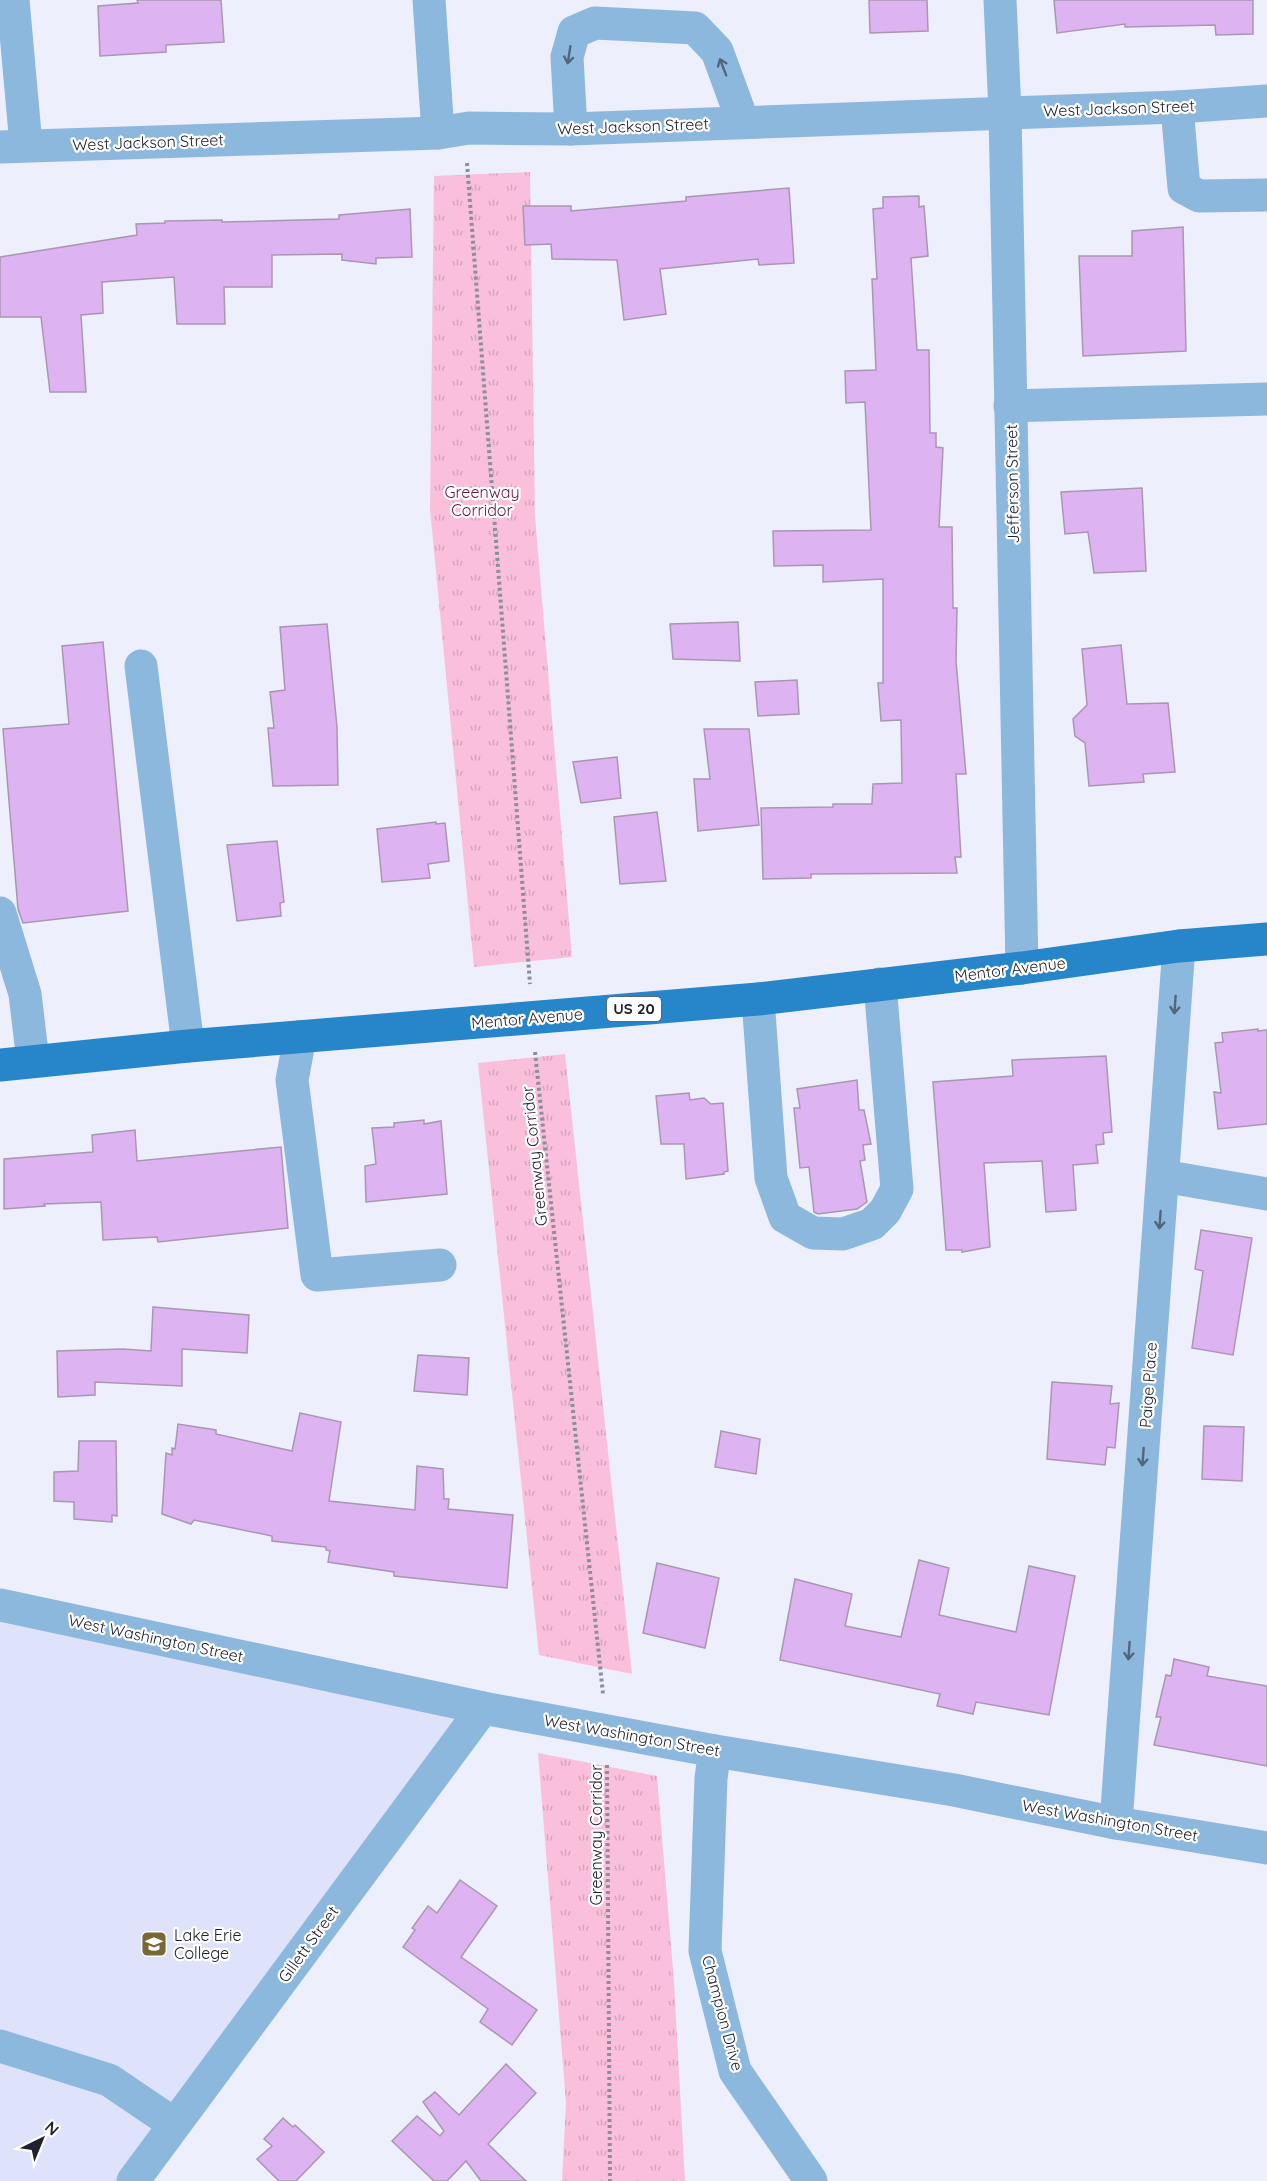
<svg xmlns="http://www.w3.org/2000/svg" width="1267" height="2181" viewBox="0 0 1267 2181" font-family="Quicksand,sans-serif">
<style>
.built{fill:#dfe2fb}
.park{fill:url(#park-tufts)}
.building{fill:#deb3f2;stroke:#aa96b3;stroke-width:1.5}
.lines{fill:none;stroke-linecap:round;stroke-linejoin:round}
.path{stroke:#8c8e9b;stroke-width:4;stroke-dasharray:3 3;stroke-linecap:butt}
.minor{stroke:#8db8dd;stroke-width:33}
.major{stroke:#2785c9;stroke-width:33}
.oneway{stroke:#51657d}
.labels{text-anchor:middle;stroke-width:4.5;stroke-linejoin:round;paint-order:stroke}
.shield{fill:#fff;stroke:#63646d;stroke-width:1.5}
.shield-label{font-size:15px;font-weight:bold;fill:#20212e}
.street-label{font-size:16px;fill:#20212e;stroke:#fff}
.park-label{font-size:16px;fill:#6a1647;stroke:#fff}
.poi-label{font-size:16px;fill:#20212e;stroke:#fff;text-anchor:start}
</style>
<defs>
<pattern id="park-tufts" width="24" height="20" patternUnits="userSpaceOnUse" patternTransform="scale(1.5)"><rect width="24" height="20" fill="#fac0db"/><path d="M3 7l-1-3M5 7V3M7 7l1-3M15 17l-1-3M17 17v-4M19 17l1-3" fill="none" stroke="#d6a5bc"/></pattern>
</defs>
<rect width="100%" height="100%" fill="#edeffd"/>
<path class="built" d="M0,1605L483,1708L134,2181H0Z"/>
<g class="park">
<path d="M530,172L535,516L572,957L474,967L430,509L434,176Z"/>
<path d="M565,1054L632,1674L539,1655L478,1063Z"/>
<path d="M538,1753L657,1776L674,1982L685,2181H562L566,2103Z"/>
</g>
<g class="building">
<path d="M137,0H221L224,42L166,45V52L100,56L98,6L138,3Z"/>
<path d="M869,0H927L928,31L870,33Z"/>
<path d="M1054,0H1253V34L1216,35L1215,25L1125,27V24L1057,33Z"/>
<path d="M789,188L794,263L759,265L758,259L660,269L666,314L624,320L617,260L552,259L551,244L525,245L523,206H571V211L686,201V197Z"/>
<path d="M919,196V207L924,206L928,256L911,258L917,350H929L930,433H936V447L943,448L939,527H952L953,608H957L956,661L966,774H956L961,857H955L957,873L811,874V878L763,879L761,808L833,807V804H872L873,784L902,783L901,720L881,721L878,683H883V579L823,582V565L774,566L773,531L871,530L865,402L846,403L845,371L876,370L872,279H877L873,209L883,208V197Z"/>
<path d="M410,209L412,257L376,258V264L342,260V254L272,255V287H224L225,324H177L174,277L102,282L103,313L81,315L86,392H50L41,317H0V257L137,235L136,224L165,223V221L222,220V222L339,219V215Z"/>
<path d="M1183,227L1186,351L1083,356L1079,256H1132V231Z"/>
<path d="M1142,488L1146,571L1094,573L1088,532L1065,534L1061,492Z"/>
<path d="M738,622L740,661L673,659L670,624Z"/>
<path d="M327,624L337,727L338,785L273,786L268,728H274L270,692L285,690L280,627Z"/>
<path d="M103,642L128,911L23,923L18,909L3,729L69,724L62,646Z"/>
<path d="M1121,645L1127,704L1168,703L1175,772L1143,774L1144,782L1089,786L1085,743L1075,736L1073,719L1087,705L1082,649Z"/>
<path d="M797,680L799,714L758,716L755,682Z"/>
<path d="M704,729H749L759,825L698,831L694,779H710Z"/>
<path d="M617,757L621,798L581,803L573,762Z"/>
<path d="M657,812L666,881L620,884L614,817Z"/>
<path d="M436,822V824L445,823L449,861L428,864L430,878L382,882L377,829Z"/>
<path d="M277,841L284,902L280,903L281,916L237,921L227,845Z"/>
<path d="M1258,1029V1031L1267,1030V1124L1218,1129L1214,1092L1221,1093L1215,1043L1223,1042L1222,1033Z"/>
<path d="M1106,1056L1112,1132L1103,1133L1104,1144L1096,1145L1098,1163L1073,1165L1076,1210L1046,1212L1042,1161L984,1163L990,1247L962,1252V1250H946L933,1082L1013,1076L1012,1060Z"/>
<path d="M857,1080L859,1110H864L871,1144L863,1145L865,1160L860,1161L867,1202L857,1209L818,1214L814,1212L809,1167L800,1168L794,1108H800L797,1089Z"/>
<path d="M689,1093L690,1100L704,1098L711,1104L723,1103L728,1171L724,1172V1174L686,1179L684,1144H661L656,1096Z"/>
<path d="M424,1120V1124L441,1121L447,1194L366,1202L365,1166L376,1164L372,1128L394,1127V1123Z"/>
<path d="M135,1130L137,1161L281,1147L288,1228L158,1242L157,1237L103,1240L101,1202L44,1204L45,1206L4,1209V1159L93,1152L92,1135Z"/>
<path d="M1201,1230L1252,1238L1233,1355L1192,1348L1203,1271L1195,1269Z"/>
<path d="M153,1307L249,1315L247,1353L182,1349V1386L95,1382V1395L58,1397L57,1351L123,1349L151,1351Z"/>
<path d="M418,1355L469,1358L467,1395L414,1391Z"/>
<path d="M1052,1382L1112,1386L1110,1404L1119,1403L1115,1448L1107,1447L1105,1465L1047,1459Z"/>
<path d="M300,1413L341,1422L329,1501L415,1510L417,1466L443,1469L444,1499H449L448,1509L513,1515L507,1588L394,1576V1572L328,1562L330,1551L326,1550V1547L272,1541V1536L194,1520L191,1524L162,1514L166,1453L172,1455V1448L175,1449L178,1424L216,1430V1434L292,1451Z"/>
<path d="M1204,1426L1244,1427L1242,1481L1202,1479Z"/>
<path d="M721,1431L760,1439L756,1474L715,1467Z"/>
<path d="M79,1441H116L117,1516L112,1515V1522L74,1519V1502L54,1501V1472L78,1471Z"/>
<path d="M919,1560L949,1568L939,1615L1016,1632L1029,1566L1075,1576L1049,1715L976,1702L973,1714L937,1706L940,1694L780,1660L795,1579L852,1594L845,1626L901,1637Z"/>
<path d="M657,1563L719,1578L705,1648L643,1633Z"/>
<path d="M1174,1659L1209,1667L1207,1676L1267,1686V1766L1154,1745L1161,1717H1156L1166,1675L1171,1676Z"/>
<path d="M460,1880L497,1906L461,1957L537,2010L512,2045L480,2022L488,2009L403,1947L415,1930L412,1928L428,1906L437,1913Z"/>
<path d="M506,2064L536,2093L488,2144L526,2181H481L466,2161L447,2181H434L392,2141L417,2116L440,2136L444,2131L423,2102L435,2092L459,2115Z"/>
<path d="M283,2118L293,2127L295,2125L324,2152L296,2181H279L257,2159L272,2146L264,2139Z"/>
</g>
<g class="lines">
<g class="path">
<path d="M467,163L530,984"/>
<path d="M535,1052L603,1694"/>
<path d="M607,1765L610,2181"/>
</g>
<g class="minor">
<path d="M13,0L26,145"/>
<path d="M429,0L438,133"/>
<path d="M1000,0L1005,112L1022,968"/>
<path d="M1177,107L1184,188L1199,196L1267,195"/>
<path d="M571,129L567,57L574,32L595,23L695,28L717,51L743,122"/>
<path d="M0,147L438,133L469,128L571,129L1177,107L1267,101"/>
<path d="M1010,406L1267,399"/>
<path d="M141,666L188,1046"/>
<path d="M0,913L25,994L33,1061"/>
<path d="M758,999L771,1178L785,1217L813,1233L843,1234L872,1224L885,1211L897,1189L880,984"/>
<path d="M300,1037L292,1080L317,1275L440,1265"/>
<path d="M1163,1176L1267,1194"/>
<path d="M0,1605L483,1708L715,1751L954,1790L1116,1823L1267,1848"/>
<path d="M715,1751L711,1778L705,1951L735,2071L811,2181"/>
<path d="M1116,1823L1179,946"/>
<path d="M0,2046L109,2080L174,2124"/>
<path d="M133,2181L483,1708"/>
</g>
<path class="major" d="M0,1065L188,1046L758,999L1022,968L1179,946L1267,939"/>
</g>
<defs><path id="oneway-shaft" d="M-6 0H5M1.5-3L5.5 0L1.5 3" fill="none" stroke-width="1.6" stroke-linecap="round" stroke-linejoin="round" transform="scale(1.5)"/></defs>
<g class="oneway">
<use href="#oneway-shaft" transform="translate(569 55) rotate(99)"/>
<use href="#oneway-shaft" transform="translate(723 67) rotate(-111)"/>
<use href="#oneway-shaft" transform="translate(1175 1005) rotate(94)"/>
<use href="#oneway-shaft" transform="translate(1160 1220) rotate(94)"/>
<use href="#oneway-shaft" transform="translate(1143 1457) rotate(94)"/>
<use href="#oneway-shaft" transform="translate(1129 1651) rotate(94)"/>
</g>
<defs>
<symbol id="university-square" viewBox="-11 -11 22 22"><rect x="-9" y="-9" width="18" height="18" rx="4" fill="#776836" stroke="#fff"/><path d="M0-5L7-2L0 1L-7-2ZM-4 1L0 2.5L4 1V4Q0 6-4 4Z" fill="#fff"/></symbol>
</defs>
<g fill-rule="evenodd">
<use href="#university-square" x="139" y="1929" width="30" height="30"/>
</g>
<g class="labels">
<rect class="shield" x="607" y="997" width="54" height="24" rx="4.5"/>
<g class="shield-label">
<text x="634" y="1014">US 20</text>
</g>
<g class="street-label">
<text transform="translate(1119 108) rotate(-2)" y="6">West Jackson Street</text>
<text transform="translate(633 126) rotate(-2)" y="6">West Jackson Street</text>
<text transform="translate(148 142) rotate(-2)" y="6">West Jackson Street</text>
<text transform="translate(1012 484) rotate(-91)" y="6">Jefferson Street</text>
<text transform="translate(1010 969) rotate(-7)" y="6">Mentor Avenue</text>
<text transform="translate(527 1018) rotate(-5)" y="6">Mentor Avenue</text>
<text transform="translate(534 1156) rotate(-96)" y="6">Greenway Corridor</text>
<text transform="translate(1148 1385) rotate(-86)" y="6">Paige Place</text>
<text transform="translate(156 1638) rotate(12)" y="6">West Washington Street</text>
<text transform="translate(632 1735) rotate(10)" y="6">West Washington Street</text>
<text transform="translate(1110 1820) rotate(10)" y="6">West Washington Street</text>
<text transform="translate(596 1835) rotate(-90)" y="6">Greenway Corridor</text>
<text transform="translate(308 1944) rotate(-54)" y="6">Gillett Street</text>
<text transform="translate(723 2013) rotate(75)" y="6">Champion Drive</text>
</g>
<g class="park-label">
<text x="482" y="498">Greenway<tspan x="482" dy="18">Corridor</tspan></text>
</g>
<g class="poi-label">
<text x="174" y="1941">Lake Erie<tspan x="174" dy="18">College</tspan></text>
</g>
</g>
<g transform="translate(42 2139) rotate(43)" stroke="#ffffff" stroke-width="4.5" paint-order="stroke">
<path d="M0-4.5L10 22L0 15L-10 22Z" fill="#20212e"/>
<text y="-9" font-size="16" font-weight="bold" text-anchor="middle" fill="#20212e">N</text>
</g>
</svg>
